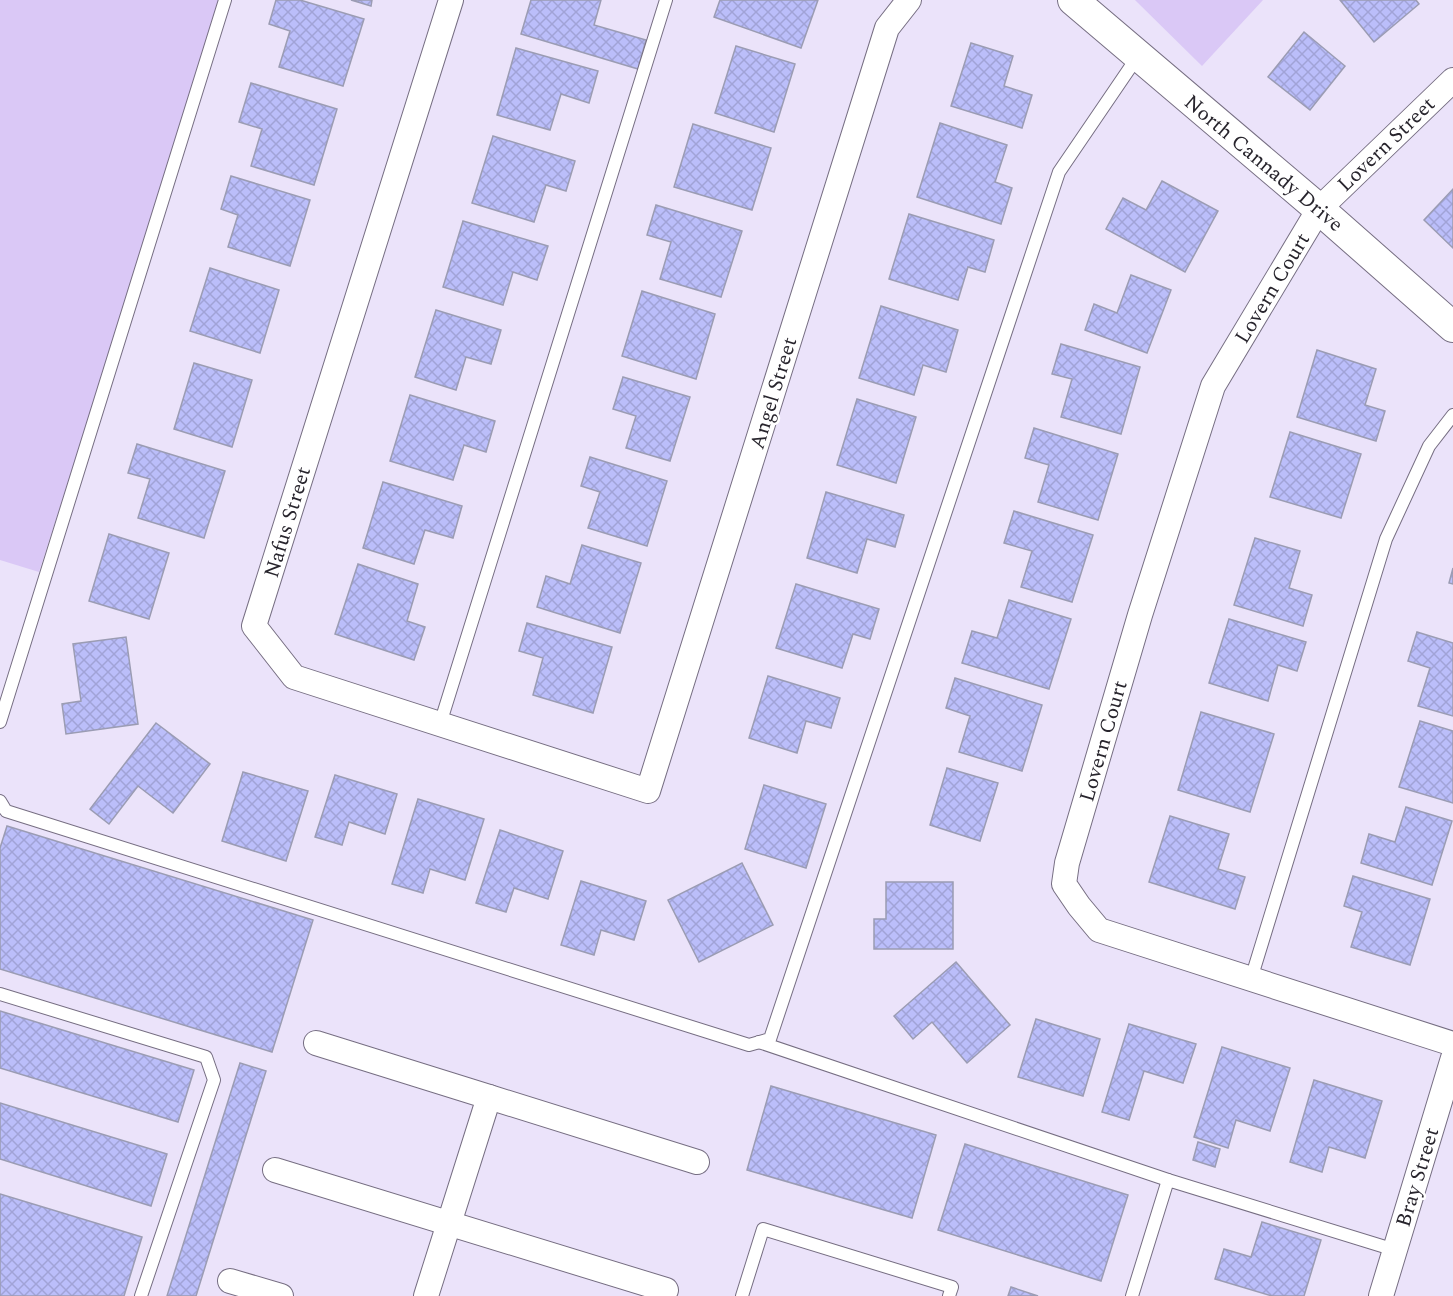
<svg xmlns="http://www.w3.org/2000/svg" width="1453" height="1296" viewBox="0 0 1453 1296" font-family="Spectral,serif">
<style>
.green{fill:#dac8f6}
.building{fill:url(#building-cross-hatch);stroke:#9b9cb3;stroke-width:1.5}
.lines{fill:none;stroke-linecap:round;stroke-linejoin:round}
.service-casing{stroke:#766e82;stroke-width:14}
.minor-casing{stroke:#766e82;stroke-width:26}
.tertiary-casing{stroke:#766e82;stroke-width:32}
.service{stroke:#fff;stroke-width:12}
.minor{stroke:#fff;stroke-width:24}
.tertiary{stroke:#fff;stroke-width:30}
.labels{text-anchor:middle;stroke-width:5;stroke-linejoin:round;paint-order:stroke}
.street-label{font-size:21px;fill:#28252d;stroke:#fff}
</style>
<defs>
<pattern id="building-cross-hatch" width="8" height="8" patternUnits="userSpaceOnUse" patternTransform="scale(1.5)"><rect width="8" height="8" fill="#bbbefa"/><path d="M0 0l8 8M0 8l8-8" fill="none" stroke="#a1a3d7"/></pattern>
</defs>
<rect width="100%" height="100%" fill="#ebe3fa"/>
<g class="green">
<path d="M0,0H223L39,572L0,560Z"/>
<path d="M1135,0H1263L1202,66Z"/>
</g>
<g class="building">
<path d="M276,0H300L364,19L343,86L279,67L290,31L269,24Z"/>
<path d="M351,0H372L371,6Z"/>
<path d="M531,0H601L594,25L646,40L638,69L521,34Z"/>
<path d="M720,0H818L801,48L714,17Z"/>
<path d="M1340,0H1416L1419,4L1374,42Z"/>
<path d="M1304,32L1345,66L1310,110L1268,77Z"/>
<path d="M971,43L1013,56L1004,86L1032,95L1022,128L951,106Z"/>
<path d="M736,46L795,64L774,132L715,113Z"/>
<path d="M516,48L598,71L589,103L561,94L550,130L497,115Z"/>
<path d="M251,83L337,109L314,185L251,166L262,129L239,122Z"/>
<path d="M940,123L1007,145L995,182L1012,188L1001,224L917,197Z"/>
<path d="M693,124L771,148L752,210L674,187Z"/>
<path d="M493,136L575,161L566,191L546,185L534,222L472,203Z"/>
<path d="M231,176L310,200L290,266L228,247L238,215L221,209Z"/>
<path d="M1162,181L1218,211L1185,272L1106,229L1123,198L1146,210Z"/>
<path d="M1453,189V248L1424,220Z"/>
<path d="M656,205L742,231L721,297L660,279L671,242L647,235Z"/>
<path d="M909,214L994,240L985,272L968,267L958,300L889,279Z"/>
<path d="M463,221L548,246L537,280L513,272L503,305L443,287Z"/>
<path d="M210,268L279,290L260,353L190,331Z"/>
<path d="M1131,275L1171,290L1147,353L1085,330L1094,304L1117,313Z"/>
<path d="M642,291L715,314L696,379L622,356Z"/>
<path d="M881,306L958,330L946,372L923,365L914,395L859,378Z"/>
<path d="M436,310L501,330L491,364L466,357L456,390L415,377Z"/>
<path d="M1061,344L1140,367L1121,434L1061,417L1072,379L1052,374Z"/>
<path d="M1317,350L1376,369L1365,405L1385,411L1376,441L1297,417Z"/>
<path d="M194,363L252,380L232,447L174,429Z"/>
<path d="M623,377L690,397L670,461L626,448L636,416L613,409Z"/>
<path d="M410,395L495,421L486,452L464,445L453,480L390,461Z"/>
<path d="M857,399L916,417L896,483L837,465Z"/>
<path d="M1034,428L1118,454L1098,520L1038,502L1049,465L1025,458Z"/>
<path d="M1290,432L1361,454L1341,518L1270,497Z"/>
<path d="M137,444L225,471L204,538L138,518L150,479L128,473Z"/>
<path d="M590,457L667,481L647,546L588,528L600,492L581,486Z"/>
<path d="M383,482L462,506L453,538L425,530L414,564L363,548Z"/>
<path d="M826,492L904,515L895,547L867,539L857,573L807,558Z"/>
<path d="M1014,511L1093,535L1072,602L1021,587L1032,551L1004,543Z"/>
<path d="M109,534L169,553L149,619L89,601Z"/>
<path d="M1255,538L1300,551L1289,588L1312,595L1303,626L1234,605Z"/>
<path d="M582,545L641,563L620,633L537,607L546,576L570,584Z"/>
<path d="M358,564L418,584L407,621L425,627L414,660L335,634Z"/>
<path d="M1453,568V584L1449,583Z"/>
<path d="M796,584L879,609L870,639L853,634L842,668L776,648Z"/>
<path d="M1009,600L1071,619L1049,689L962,663L972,631L997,638Z"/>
<path d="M1229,619L1306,642L1297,671L1278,665L1268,701L1209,683Z"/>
<path d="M527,623L612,647L593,713L533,695L543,658L519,651Z"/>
<path d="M1417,632L1453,643V716L1418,706L1430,668L1408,661Z"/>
<path d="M126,637L138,724L66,734L62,704L81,701L73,644Z"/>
<path d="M768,676L840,698L831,728L806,721L797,753L749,738Z"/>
<path d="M955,678L1042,705L1022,771L959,752L970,716L946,708Z"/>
<path d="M1201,712L1274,734L1250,812L1178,790Z"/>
<path d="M1420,721L1453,731V803L1399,787Z"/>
<path d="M156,723L210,764L173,813L138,786L109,824L90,809Z"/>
<path d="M947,768L998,783L980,841L930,825Z"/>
<path d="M243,772L308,791L286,861L222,841Z"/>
<path d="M335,775L397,794L385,834L349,822L342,845L315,837Z"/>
<path d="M764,785L826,804L806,868L745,849Z"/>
<path d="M418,799L484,819L465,880L430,869L423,893L392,884Z"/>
<path d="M1406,807L1452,821L1432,885L1361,863L1369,834L1395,842Z"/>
<path d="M1170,816L1229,834L1218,869L1245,877L1235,909L1149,882Z"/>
<path d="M7,826L313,920L272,1052L0,969V848Z"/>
<path d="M500,830L563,851L548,899L514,888L506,912L476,903Z"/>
<path d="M742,863L773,925L699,962L668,900Z"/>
<path d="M1353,876L1430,899L1410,965L1351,947L1362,912L1344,906Z"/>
<path d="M581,881L646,901L634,940L601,930L594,955L561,945Z"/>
<path d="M886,882H953V949H874V919H886Z"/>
<path d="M956,962L1010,1025L967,1063L932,1022L913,1039L894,1016Z"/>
<path d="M0,1011L194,1070L178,1122L0,1068Z"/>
<path d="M1036,1019L1100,1039L1083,1096L1018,1077Z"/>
<path d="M1129,1024L1196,1044L1183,1083L1144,1071L1129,1120L1102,1112Z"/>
<path d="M1222,1047L1290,1068L1270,1131L1236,1120L1228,1148L1194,1137Z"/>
<path d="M240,1063L266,1071L196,1296H167Z"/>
<path d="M1314,1080L1382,1101L1365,1158L1329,1147L1322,1172L1290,1162Z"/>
<path d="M771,1086L936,1135L912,1218L747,1170Z"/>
<path d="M0,1103L167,1154L151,1206L0,1159Z"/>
<path d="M1198,1142L1220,1149L1215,1167L1193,1160Z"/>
<path d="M965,1144L1128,1195L1101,1281L938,1230Z"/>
<path d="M0,1194L142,1237L124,1296H0Z"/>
<path d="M1262,1222L1321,1240L1304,1296H1272L1215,1279L1224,1249L1251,1257Z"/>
<path d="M1011,1287L1038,1296H1008Z"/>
</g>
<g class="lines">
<defs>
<g id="service">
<path d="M0,722L225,0"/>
<path d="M440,724L666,0"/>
<path d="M0,801L6,811L749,1045L770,1039L1059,172L1138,56"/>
<path d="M1251,979L1386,539L1429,446L1453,415"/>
<path d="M0,994L206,1057L214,1080L141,1296"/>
<path d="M759,1042L1168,1180"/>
<path d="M742,1296L763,1229L952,1287L949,1296"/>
<path d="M1132,1296L1168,1180L1395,1250"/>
</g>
<g id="minor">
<path d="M451,0L254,626L294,677L648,791L887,28L909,0"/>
<path d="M1453,80L1319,209L1213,386L1140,615L1067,863L1064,884L1079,906L1099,930L1453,1044"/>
<path d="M316,1043L489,1097L426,1296"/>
<path d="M489,1097L697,1162"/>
<path d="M275,1170L666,1290"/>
<path d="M230,1281L281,1296"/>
<path d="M1381,1296L1453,1058"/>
</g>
<path id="tertiary" d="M1073,0L1319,209L1453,327"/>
</defs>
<use href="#service" class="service-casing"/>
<use href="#minor" class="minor-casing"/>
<use href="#tertiary" class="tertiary-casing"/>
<use href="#service" class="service"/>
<use href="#minor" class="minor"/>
<use href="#tertiary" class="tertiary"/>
</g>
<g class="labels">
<g class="street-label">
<text transform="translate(1386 144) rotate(-44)" y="7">Lovern Street</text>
<text transform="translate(1264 163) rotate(40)" y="7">North Cannady Drive</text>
<text transform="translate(1272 288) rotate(-59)" y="7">Lovern Court</text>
<text transform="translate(773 393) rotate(-73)" y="7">Angel Street</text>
<text transform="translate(287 522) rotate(-73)" y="7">Nafus Street</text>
<text transform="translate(1103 741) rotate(-74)" y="7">Lovern Court</text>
<text transform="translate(1417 1177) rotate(-73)" y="7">Bray Street</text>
</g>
</g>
</svg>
